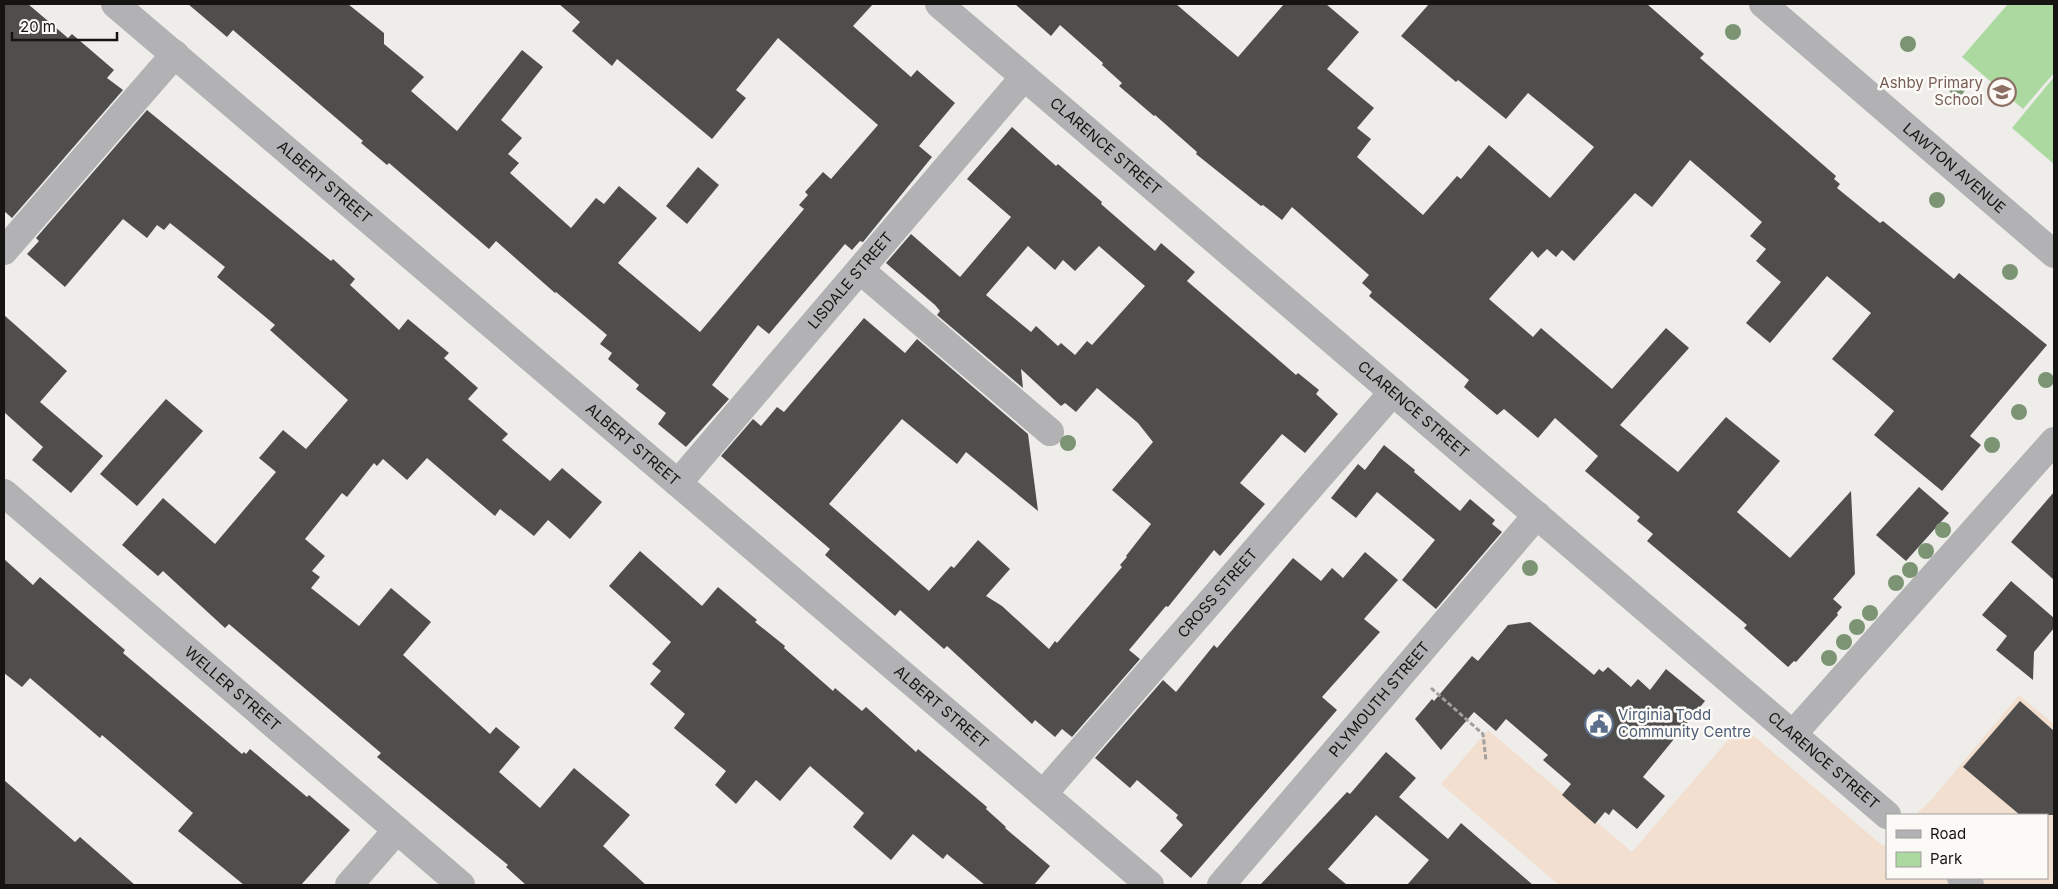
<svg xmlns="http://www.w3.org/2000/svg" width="2058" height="889" viewBox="0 0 2058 889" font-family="Inter,sans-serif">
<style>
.commercial{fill:#f3dfd0}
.green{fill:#abd9a0}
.building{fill:#504e4c;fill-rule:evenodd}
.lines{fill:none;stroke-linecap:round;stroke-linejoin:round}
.path{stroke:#a1a09e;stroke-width:3;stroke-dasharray:5 2.5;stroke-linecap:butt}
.minor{stroke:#b2b1b3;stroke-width:28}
.tree{fill:#7c9474}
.labels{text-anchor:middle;stroke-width:5;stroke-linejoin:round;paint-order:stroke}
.education-label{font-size:15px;fill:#785e54;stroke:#fcfaf7;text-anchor:end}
.street-label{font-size:15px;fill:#151413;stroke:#fcfaf7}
.service-label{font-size:15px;fill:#4e5e75;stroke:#fcfaf7;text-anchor:start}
</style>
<rect width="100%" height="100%" fill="#eeedea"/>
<path class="commercial" d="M2019,695L2054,724V885H1559L1441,784L1488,730L1632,852L1741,725L1883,846L1887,843V878H2047V815H1915L1931,800Z"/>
<g class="green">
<path d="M2008,4H2054V73L2023,109L1962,57Z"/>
<path d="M2054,77V164L2012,128Z"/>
</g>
<g class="building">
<path d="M4,4H28L68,38L72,34L114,70L107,78L123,90L12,218L4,211Z"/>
<path d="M188,4H348L384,33V44L424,77L411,91L457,131L522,50L543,67L501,120L522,138L508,154L519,163L510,173L571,228L596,198L604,204L619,186L657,218L618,263L700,332L804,209L799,205L808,195L805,192L823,172L831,179L878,125L778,38L736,90L746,98L712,139L617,59L612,66L572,31L580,22L559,4H873L853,26L911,77L917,70L955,103L919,146L932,157L863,242L860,241L852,250L845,244L769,334L758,325L712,385L729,399L686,447L658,424L666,413L636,389L639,385L608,359L612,353L600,344L607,335L556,292L555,293L496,241L489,249L389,163L387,165L361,143L363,141L233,30L227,37Z"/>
<path d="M1015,4H1176L1238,57L1284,4H1326L1359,32L1327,69L1374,108L1357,128L1371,139L1357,157L1423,215L1457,176L1461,179L1489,145L1550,198L1594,147L1528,93L1506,119L1458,80L1456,82L1401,36L1429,4H1647L1704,54L1700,58L1836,176L1834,179L1840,184L1837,188L1880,223L1883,221L1954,279L1959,273L2047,345L1970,436L1981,445L1942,491L1874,435L1894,411L1832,359L1871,313L1827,276L1770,343L1746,323L1781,282L1756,261L1766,249L1750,236L1762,222L1690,160L1652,207L1635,193L1574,261L1562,250L1556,257L1547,249L1538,258L1532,251L1489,299L1533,337L1541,328L1612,389L1666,328L1689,348L1620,425L1678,472L1726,417L1780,461L1737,512L1790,558L1851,491L1855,574L1833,599L1842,607L1837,613L1838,615L1796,662L1794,661L1788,667L1744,628L1747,625L1647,541L1653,534L1637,521L1640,517L1585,471L1598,456L1555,418L1538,438L1504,409L1497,415L1464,387L1469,380L1369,296L1372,292L1362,283L1369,275L1292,207L1282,220L1263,205L1261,206L1196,154L1197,152L1155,115L1154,116L1119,86L1122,83L1102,65L1103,63L1060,25L1051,36Z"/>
<path d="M147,110L331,261L333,259L355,279L350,285L399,330L408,319L449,353L444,358L478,388L468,399L508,434L502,440L550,481L562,468L602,502L570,539L548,520L534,536L500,509L495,516L427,458L407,480L383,459L377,466L374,463L347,497L342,493L305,539L325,556L312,571L320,577L311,588L359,626L391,588L431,622L403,655L490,734L496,727L520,747L499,772L540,808L574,768L630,815L603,846L646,885H526L506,867L508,865L377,757L381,753L229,624L225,628L163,571L158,576L122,545L163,498L215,544L276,472L259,458L283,430L306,449L348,400L270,330L275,325L217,277L225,267L170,223L164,230L157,225L147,238L123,219L65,287L27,254L39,241L36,238Z"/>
<path d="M1012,127L1056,166L1058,164L1102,202L1101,204L1155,251L1161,243L1195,272L1187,281L1296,375L1298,373L1319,390L1316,394L1338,414L1305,453L1282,434L1240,483L1265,504L1220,556L1214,550L1168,607L1166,606L1129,650L1140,659L1072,737L1062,729L1055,737L1035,720L1032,724L947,646L944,649L900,610L895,616L825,555L830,549L721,456L753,419L761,426L777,407L784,412L864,318L905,353L917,339L1028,434L1038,511L966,452L957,464L902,419L829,504L929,591L951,566L954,568L978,540L1010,569L986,596L1002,606L1049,649L1055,641L1057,643L1122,567L1120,565L1127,557L1126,556L1151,524L1112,490L1153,442L1138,423L1097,388L1076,412L1065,403L1061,406L1021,369L1023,388L937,315L940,311L935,305L886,263L911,234L960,277L1011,217L967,179ZM1028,246L1055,270L1063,260L1075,271L1099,246L1145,286L1092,345L1087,341L1075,355L1061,343L1058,346L1036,326L1031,332L986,295Z"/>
<path d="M698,167L719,185L687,224L666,206Z"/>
<path d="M4,315L67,371L40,402L103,456L71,493L32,460L43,447L4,412Z"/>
<path d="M166,399L203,431L137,506L100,474Z"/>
<path d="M1384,445L1415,470L1414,472L1460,511L1470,499L1495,520L1492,524L1502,532L1436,609L1402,580L1435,540L1377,492L1356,518L1331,498L1358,464L1365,470Z"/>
<path d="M1919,487L1949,513L1906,561L1876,535Z"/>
<path d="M2054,492V580L2011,542Z"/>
<path d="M640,551L702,606L718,587L757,620L755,622L785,646L784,648L833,691L835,688L862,711L866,707L916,752L918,749L987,807L986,809L1006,827L1005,828L1050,866L1034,885H985L947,854L943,859L913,834L891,860L853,827L864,813L810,766L780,801L756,780L736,804L715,785L726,771L674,728L685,714L650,684L661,671L652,664L671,642L609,586Z"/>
<path d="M1365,552L1398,580L1364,619L1380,632L1322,697L1337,710L1191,878L1160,851L1183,825L1176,818L1178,815L1137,780L1130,788L1095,758L1163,680L1176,692L1214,645L1217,648L1293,558L1321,581L1332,568L1343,578Z"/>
<path d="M4,559L33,585L40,577L125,650L123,653L242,754L244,752L246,754L250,749L307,797L309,795L350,830L301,885H244L178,831L193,813L102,735L100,738L30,678L22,687L4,673Z"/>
<path d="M2011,581L2054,618V628L2034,652L2033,680L1996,650L2007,636L1982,615Z"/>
<path d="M1530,622L1594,675L1599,669L1603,672L1608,667L1631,687L1638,679L1650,690L1666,669L1705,701L1643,777L1665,796L1637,829L1613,809L1609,815L1605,812L1595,824L1562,795L1571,784L1543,760L1548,755L1506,719L1496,731L1474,712L1441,750L1415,719L1432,699L1434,701L1472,656L1478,661L1508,625Z"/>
<path d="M2020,701L2054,731V815H2020L1963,767Z"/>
<path d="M1386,752L1416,778L1399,797L1448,839L1461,823L1533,885H1407L1429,860L1376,815L1328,869L1347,885H1260L1347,792L1350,794Z"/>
<path d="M4,780L75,842L80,837L135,885H4Z"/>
</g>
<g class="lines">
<path class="path" d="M1431,688L1483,734L1486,761"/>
<g class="minor">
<path id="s1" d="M115,4L1150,885"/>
<path id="s2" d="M939,4L1887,815"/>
<path id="s3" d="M1763,4L2054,254"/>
<path d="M4,251L175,54"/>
<path d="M860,270L1050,432"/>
<path id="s4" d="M678,483L1024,77"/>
<path id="s5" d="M4,493L461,885"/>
<path d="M1793,734L2054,441"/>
<path id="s6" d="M1043,794L1393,392"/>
<path d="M1961,878L1970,885"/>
<path d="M349,885L397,830"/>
<path id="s7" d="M1221,885L1537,515"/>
</g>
</g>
<g class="tree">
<circle cx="1733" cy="32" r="8"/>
<circle cx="1908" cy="44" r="8"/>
<circle cx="1957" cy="88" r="8"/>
<circle cx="1937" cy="200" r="8"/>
<circle cx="2010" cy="272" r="8"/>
<circle cx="2046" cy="380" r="8"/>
<circle cx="2019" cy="412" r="8"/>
<circle cx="1068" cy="443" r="8"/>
<circle cx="1992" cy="445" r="8"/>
<circle cx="1943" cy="530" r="8"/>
<circle cx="1926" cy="551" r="8"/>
<circle cx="1530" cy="568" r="8"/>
<circle cx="1910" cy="570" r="8"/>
<circle cx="1896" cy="583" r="8"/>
<circle cx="1870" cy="613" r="8"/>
<circle cx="1857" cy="627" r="8"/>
<circle cx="1844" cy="642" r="8"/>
<circle cx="1829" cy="658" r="8"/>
</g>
<defs>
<symbol id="school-ring" viewBox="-11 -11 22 22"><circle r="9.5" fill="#fcfaf7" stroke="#8d6e63" stroke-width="1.5"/><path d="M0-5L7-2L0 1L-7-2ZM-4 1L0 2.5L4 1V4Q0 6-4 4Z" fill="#8d6e63"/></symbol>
<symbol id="civic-ring" viewBox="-11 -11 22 22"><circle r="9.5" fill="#fcfaf7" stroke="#5c6f8a" stroke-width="1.5"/><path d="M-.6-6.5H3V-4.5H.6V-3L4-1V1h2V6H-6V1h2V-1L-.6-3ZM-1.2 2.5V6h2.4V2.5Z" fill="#5c6f8a"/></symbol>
</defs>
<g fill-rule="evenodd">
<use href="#school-ring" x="1986" y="76" width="32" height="32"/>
<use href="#civic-ring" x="1583" y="708" width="32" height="32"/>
</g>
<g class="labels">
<g class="education-label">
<text x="1983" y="88">Ashby Primary<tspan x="1983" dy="17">School</tspan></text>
</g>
<g class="street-label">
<text dy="5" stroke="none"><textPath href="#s2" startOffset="219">CLARENCE STREET</textPath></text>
<text dy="5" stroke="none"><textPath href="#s3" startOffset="252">LAWTON AVENUE</textPath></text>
<text dy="5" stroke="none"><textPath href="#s1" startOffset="275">ALBERT STREET</textPath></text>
<text dy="5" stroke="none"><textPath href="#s4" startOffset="266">LISDALE STREET</textPath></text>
<text dy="5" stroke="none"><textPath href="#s2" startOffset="624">CLARENCE STREET</textPath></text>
<text dy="5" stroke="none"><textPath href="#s1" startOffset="680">ALBERT STREET</textPath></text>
<text dy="5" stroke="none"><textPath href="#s6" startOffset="266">CROSS STREET</textPath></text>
<text dy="5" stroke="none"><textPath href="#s5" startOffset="301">WELLER STREET</textPath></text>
<text dy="5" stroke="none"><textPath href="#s7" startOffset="244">PLYMOUTH STREET</textPath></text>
<text dy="5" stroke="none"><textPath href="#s1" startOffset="1085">ALBERT STREET</textPath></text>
<text dy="5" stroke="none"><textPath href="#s2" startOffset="1164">CLARENCE STREET</textPath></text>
</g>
<g class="service-label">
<text x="1618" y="720">Virginia Todd<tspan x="1618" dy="17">Community Centre</tspan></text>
</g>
</g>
<rect width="2058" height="889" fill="none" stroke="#151413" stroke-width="10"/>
<rect x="1886" y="814" width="162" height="65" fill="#fcfaf7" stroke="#a09e9c"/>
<rect x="1896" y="830" width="25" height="8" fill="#b2b1b3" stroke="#a09e9c"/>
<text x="1930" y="839" font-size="15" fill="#151413">Road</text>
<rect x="1896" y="852" width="25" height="15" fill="#abd9a0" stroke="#a09e9c"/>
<text x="1930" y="864" font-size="15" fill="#151413">Park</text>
<path d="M12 32v8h105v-8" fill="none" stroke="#151413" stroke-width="2.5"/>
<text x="20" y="32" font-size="15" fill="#151413" stroke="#fcfaf7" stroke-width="4" paint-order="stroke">20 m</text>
</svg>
